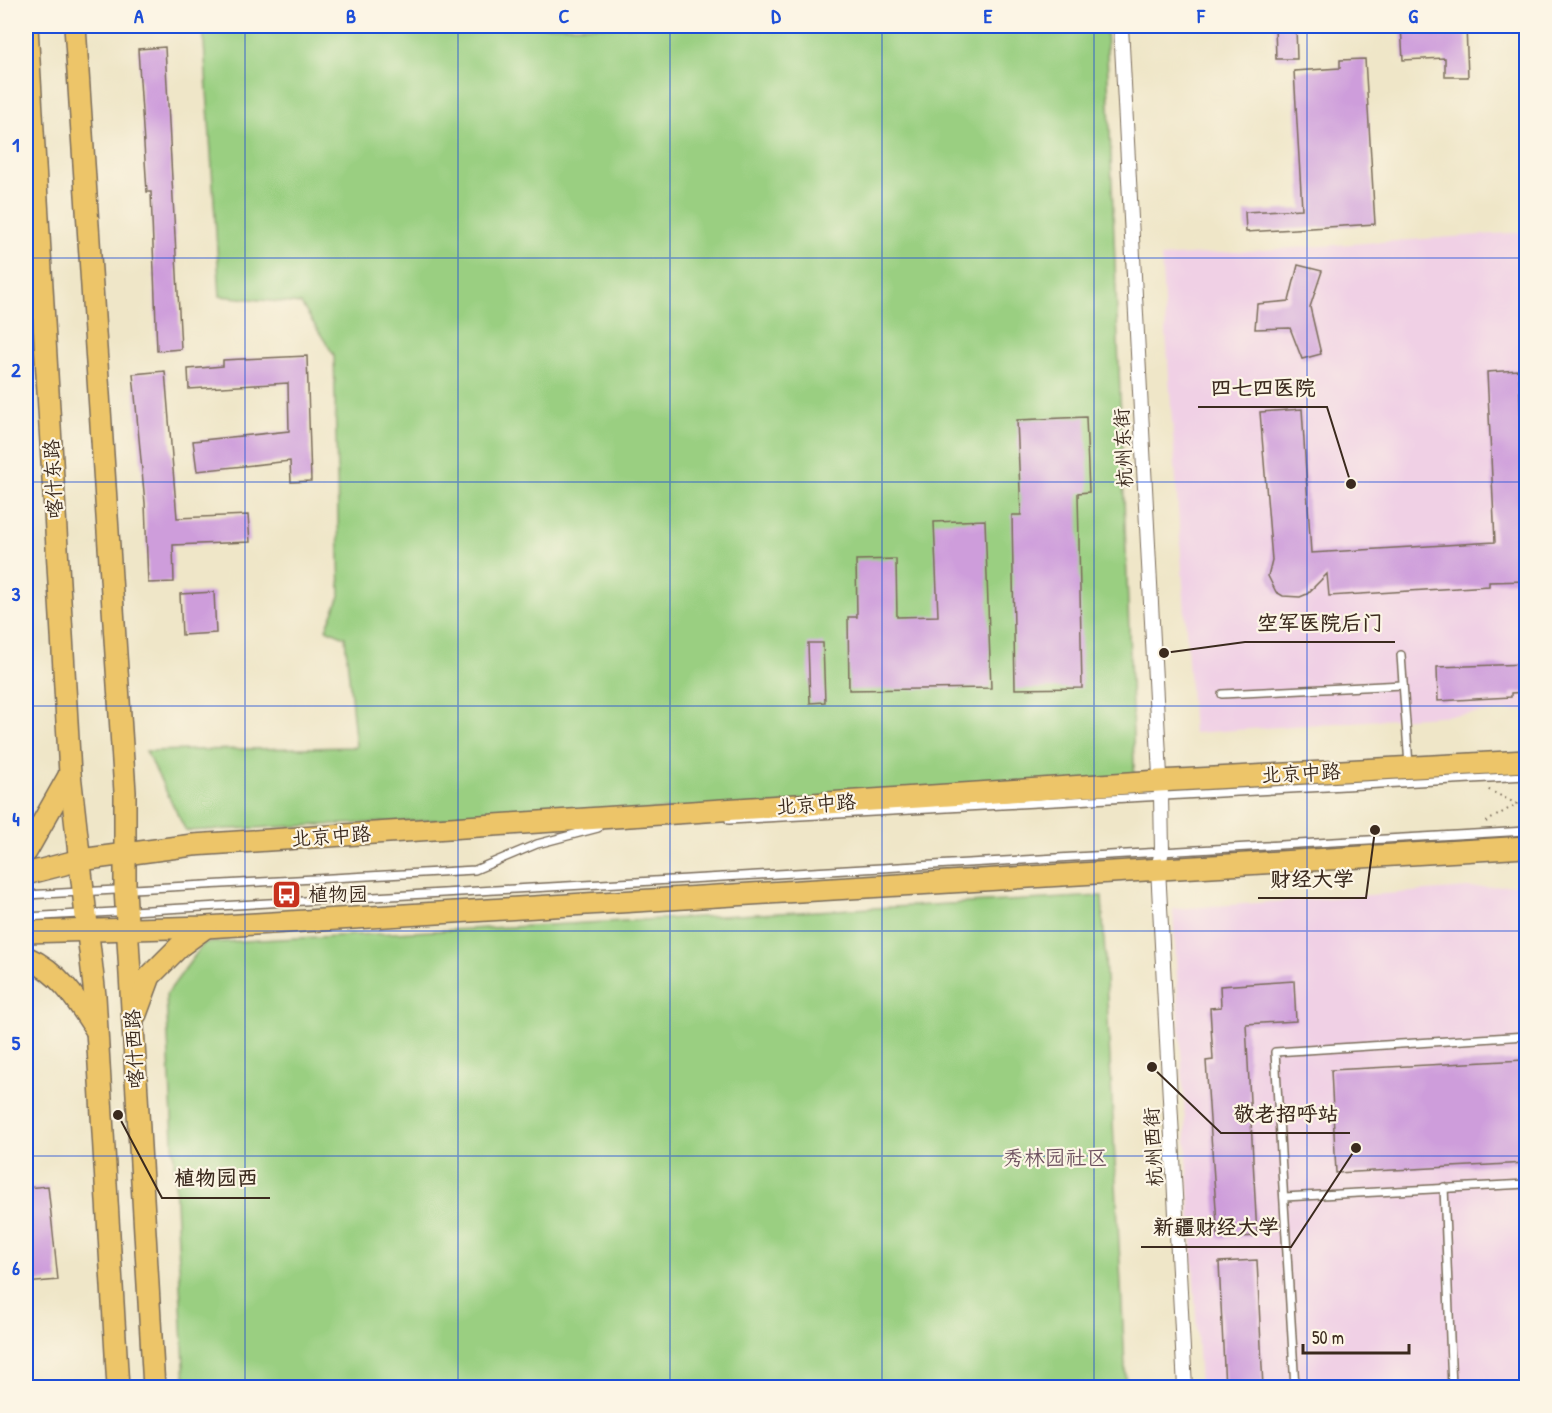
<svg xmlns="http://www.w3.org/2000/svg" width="1552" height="1413" viewBox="0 0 1552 1413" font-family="'Patrick Hand','LXGW WenKai TC',sans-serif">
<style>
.built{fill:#f0d0e5}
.green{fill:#9acf81;stroke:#6a7c50;stroke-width:1.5}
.building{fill:#ce9ddb}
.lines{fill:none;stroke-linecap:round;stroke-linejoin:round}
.lane-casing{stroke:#7a6c5a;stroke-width:10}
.street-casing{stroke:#7a6c5a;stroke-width:16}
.primary-casing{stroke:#7a6c5a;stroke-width:24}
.path{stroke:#7a6c5a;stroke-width:2;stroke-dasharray:1.5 4.5;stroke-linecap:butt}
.lane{stroke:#fff;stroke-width:7}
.street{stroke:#fff;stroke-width:14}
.primary{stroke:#edc569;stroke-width:21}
.grid{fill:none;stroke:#1d4ed8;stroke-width:1.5;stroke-opacity:0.55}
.labels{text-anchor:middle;stroke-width:4.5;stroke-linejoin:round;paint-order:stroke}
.street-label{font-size:20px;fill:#3b2a1e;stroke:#fcf5e5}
.poi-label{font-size:20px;fill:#3b2a1e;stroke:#fcf5e5;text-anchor:start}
.neighbourhood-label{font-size:21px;fill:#6e5260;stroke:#fcf5e5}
.leader{fill:none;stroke:#3b2a1e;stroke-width:2}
.callout-dot{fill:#3b2a1e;stroke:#fcf5e5;stroke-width:2}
.callout-label{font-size:21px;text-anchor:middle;font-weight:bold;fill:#3b2a1e;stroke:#fcf5e5;stroke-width:4.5;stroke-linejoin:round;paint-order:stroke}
.neatline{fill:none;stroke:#1d4ed8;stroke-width:2}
.grid-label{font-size:20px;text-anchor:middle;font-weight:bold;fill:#1d4ed8}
</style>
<rect width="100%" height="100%" fill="#fcf5e5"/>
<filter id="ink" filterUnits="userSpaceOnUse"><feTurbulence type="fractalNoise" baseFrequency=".0167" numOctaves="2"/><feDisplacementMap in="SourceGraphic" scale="12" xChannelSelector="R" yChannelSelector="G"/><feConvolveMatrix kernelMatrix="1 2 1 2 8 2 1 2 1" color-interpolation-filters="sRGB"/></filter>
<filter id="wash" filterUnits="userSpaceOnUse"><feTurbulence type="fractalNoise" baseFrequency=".008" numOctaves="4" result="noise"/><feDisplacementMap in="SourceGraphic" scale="24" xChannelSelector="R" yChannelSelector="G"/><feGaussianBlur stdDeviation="1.35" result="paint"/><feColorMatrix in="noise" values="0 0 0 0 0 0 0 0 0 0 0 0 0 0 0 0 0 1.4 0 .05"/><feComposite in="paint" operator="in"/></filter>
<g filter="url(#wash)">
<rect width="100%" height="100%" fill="#efe6c8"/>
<g class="built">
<path d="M1526,232V710L1193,733L1161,257Z"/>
<path d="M1526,884V1387H1200L1173,909Z"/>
</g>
<g class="green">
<path d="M203,26H1106L1135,789L186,831L146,751L356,747L345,637L326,629L340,596L334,355L301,304L220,296Z"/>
<path d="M1102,896L1126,1387H185L166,995L204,943Z"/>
</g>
<g id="blocks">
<g class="building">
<path d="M1275,26H1296L1297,59H1276Z"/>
<path d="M1401,26H1466L1468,77H1445V58L1403,60Z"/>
<path d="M165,47L181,349L157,351L151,192H147L138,49Z"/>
<path d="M1365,59L1375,224L1246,232L1245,212L1302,209L1294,71L1340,68V60Z"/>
<path d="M1298,265L1322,271L1310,307L1321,354L1302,359L1290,328L1255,329L1257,304L1289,301Z"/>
<path d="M307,356L311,481L291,482L290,461L197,471L193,441L289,431L288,383L189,389L188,369L223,366V360Z"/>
<path d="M1519,370L1527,581L1489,582V586L1329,596L1327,574L1307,594L1300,597L1283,596L1276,592L1268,576L1272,560L1260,412L1302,409L1311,553L1495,542L1487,372Z"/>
<path d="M165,371L177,518L248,515L250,542L173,545L174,582L148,583L145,503L133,374Z"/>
<path d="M1086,417L1089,492L1078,493L1082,688L1015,689L1012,515H1021L1017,420Z"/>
<path d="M985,520L991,688L849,690L848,617H857L856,560L896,559L897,617L938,616L934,522Z"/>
<path d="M214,592L216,633L182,635L180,594Z"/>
<path d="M808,643H823L825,702L810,703Z"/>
<path d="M1527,664V692L1511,693V697L1438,701L1437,667Z"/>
<path d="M1294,981L1296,1021L1246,1024L1257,1236L1218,1238L1206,1061L1213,1060L1210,1008L1221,1007L1220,986Z"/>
<path d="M1524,1060L1527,1163L1336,1173L1331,1070Z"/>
<path d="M48,1186L58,1280L26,1283V1235H29L26,1188Z"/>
<path d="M1257,1260L1263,1388H1225L1219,1262Z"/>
</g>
</g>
</g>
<g filter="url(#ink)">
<use href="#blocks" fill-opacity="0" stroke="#7a6c5a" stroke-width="1.5"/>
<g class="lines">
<defs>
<g id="lane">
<path d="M1401,655L1409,765"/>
<path d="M1222,694L1403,685"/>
<path d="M729,820L1526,776"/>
<path d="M26,895L475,870L537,844L598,828"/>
<path d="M26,917L1526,831"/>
<path d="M1444,1187L1452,1388"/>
<path d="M1284,1197L1526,1184"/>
<path d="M1295,1388L1275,1052L1526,1036"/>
</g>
<path id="street" d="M1121,26L1161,795L1162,851L1158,868L1185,1388"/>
<g id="primary">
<path d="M27,26L70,774L95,996L118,1388"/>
<path d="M75,26L125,792V888L154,1388"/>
<path d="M26,852L70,774"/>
<path d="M26,874L80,860L193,845L1159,781L1526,761"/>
<path d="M26,932L206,927L1526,847"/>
<path d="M26,957C60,972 77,1000 96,1030"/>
<path d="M136,1014L150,976L180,946L206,927"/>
</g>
</defs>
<use href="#lane" class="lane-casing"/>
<use href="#street" class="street-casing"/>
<use href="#primary" class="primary-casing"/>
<g class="path">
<path d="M1517,804H1526"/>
<path d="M1486,822L1517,804L1487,789"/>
</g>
<use href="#lane" class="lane"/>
<use href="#street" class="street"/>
<use href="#primary" class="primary"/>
</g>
</g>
<path class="grid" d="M245,26V1388M458,26V1388M670,26V1388M882,26V1388M1094,26V1388M1307,26V1388M26,258H1526M26,482H1526M26,706H1526M26,931H1526M26,1156H1526"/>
<defs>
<symbol id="bus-square" viewBox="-11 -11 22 22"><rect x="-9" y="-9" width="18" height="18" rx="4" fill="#c8321e" stroke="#fcf5e5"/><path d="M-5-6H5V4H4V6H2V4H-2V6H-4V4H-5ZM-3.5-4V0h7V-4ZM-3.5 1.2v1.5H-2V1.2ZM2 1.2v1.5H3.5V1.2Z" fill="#fff"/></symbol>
</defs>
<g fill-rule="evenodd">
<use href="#bus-square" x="270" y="878" width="33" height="33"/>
</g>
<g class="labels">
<g class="street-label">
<text transform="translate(1123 448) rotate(-93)" y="7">杭州东街</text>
<text transform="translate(53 479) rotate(-93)" y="7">喀什东路</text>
<text transform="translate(1301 773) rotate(-3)" y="7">北京中路</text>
<text transform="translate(816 804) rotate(-4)" y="7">北京中路</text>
<text transform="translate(331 836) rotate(-4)" y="7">北京中路</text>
<text transform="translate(134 1049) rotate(-93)" y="7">喀什西路</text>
<text transform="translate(1153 1147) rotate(-93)" y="7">杭州西街</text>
</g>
<g class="poi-label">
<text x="308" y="901">植物园</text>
</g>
<g class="neighbourhood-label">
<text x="1055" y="1165">秀林园社区</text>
</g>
</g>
<path class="leader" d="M1351 484L1327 407H1198M1164 653L1245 642H1395M1375 830L1366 898H1258M1152 1067L1221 1133H1350M118 1115L162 1198H270M1356 1148L1291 1247H1141"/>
<g class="callout-dot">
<circle cx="1351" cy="484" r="6"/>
<circle cx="1164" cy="653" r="6"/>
<circle cx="1375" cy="830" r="6"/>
<circle cx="1152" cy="1067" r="6"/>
<circle cx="118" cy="1115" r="6"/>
<circle cx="1356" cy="1148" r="6"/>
</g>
<g class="callout-label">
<text x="1263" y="395">四七四医院</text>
<text x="1320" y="630">空军医院后门</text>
<text x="1312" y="886">财经大学</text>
<text x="1286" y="1121">敬老招呼站</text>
<text x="216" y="1185">植物园西</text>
<text x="1216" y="1234">新疆财经大学</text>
</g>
<rect width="1552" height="1413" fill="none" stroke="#fcf5e5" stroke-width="66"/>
<path d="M1303 1344v9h106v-9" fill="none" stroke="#3b2a1e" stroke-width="3"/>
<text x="1312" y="1344" font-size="18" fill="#3b2a1e" stroke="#fcf5e5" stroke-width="4.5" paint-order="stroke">50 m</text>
<rect x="33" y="33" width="1486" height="1347" class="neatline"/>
<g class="grid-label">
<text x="139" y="23">A</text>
<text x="351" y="23">B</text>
<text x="564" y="23">C</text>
<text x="776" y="23">D</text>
<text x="988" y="23">E</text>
<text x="1201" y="23">F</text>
<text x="1413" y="23">G</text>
<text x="16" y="152">1</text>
<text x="16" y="377">2</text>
<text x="16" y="601">3</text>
<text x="16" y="826">4</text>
<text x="16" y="1050">5</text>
<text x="16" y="1275">6</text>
</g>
</svg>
